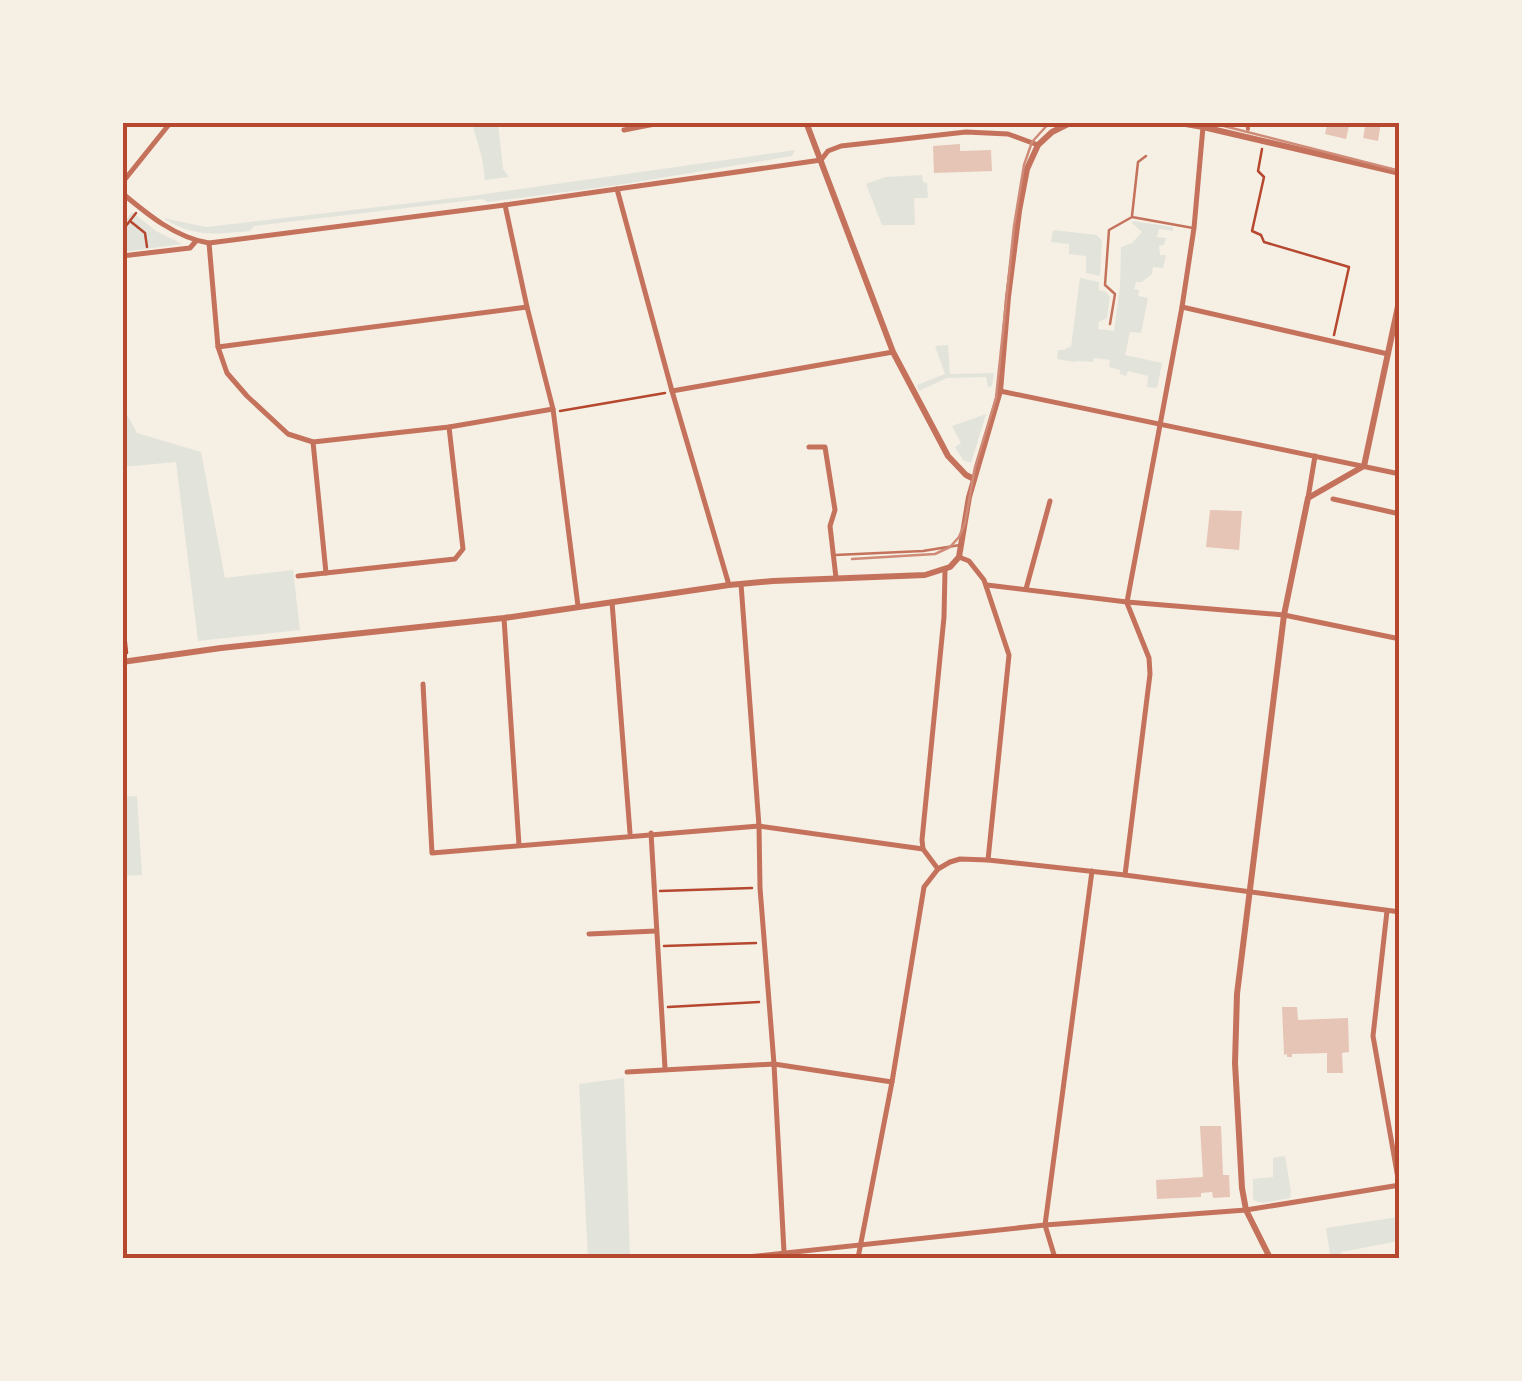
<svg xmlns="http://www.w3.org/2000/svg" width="1522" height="1381" viewBox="0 0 1522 1381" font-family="Inter,sans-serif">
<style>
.green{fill:#e2e4dc}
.building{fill:#e6c5b7}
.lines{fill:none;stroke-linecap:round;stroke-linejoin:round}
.path{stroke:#b5482f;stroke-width:2.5}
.service{stroke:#c5725c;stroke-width:2.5}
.pedestrian{stroke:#c5725c;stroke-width:4}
.minor{stroke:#c5725c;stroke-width:5}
.tertiary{stroke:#c5725c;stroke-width:6}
.tram{stroke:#cf8b77;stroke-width:2.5}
.neatline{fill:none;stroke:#b5482f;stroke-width:4}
</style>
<rect width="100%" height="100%" fill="#f6efe4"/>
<g class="green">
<path d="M472,123H498L503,169L509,177L485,180L482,158Z"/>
<path d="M795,150L792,156L618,185L488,202L482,199L254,226L250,231C214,234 195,238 163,218L206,227L471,196Z"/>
<path d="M922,175L923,182L927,183L928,198H914L915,225H882L866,184L885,177Z"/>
<path d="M132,212L156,231L182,244L123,252L122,225Z"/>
<path d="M1133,221L1173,227V231L1159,229L1157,237L1166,238L1164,245L1159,246L1160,255H1166L1163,268L1153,267L1152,274L1142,282H1136L1134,289L1139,290L1138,296L1148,298L1141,333L1130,332L1125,355L1162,363L1157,388L1147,387L1148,376L1128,371L1126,376L1120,374V370L1109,367L1110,360L1094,358L1093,362L1077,361L1075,362L1057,359L1058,350H1065L1066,348L1071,347L1080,278L1099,282V290L1106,292L1110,297L1107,318L1099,322L1098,329L1114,331L1120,286L1121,247L1132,243L1142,232L1132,223Z"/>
<path d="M1053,230L1097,235L1102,241L1100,276L1086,273V256L1069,254V244L1051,242Z"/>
<path d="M948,345L950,374L994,373L992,386L988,387L986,377L947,378L919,391L917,385L945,374L935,346Z"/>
<path d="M123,407L137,433L201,452L225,578L293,570L300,630L198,641L176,462L123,467Z"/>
<path d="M986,414L971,463L963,460L955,447L961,443L952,426Z"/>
<path d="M137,796L142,875L123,876V797Z"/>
<path d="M624,1078L630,1258H588L579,1084Z"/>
<path d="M1285,1156L1291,1191L1290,1198L1263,1203L1255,1201L1253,1198V1179L1273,1177V1158Z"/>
<path d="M1398,1217L1399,1241L1341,1252L1342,1258H1322V1256L1330,1254L1326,1228Z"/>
</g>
<g class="building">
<path d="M1328,122H1350L1346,139L1325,134Z"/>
<path d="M1366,122H1381L1378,141L1363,138Z"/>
<path d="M960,144V151L991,150L992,171L934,173L933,146Z"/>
<path d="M1210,510L1242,511L1239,550L1206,547Z"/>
<path d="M1282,1007H1297L1298,1020L1348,1018L1349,1052L1342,1053L1343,1073H1327V1053L1292,1054V1057H1287V1054L1284,1055Z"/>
<path d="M1200,1126H1221L1223,1175H1229L1230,1197L1213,1198L1212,1192L1201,1193V1197L1157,1199L1156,1180L1203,1177Z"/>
</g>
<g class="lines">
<g class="path">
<path d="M1262,149L1258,171L1264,177L1252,231L1261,235L1264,242L1349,267L1334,335"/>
<path d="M130,221L145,233L147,247"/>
<path d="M122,231L136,213"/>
<path d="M560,411L665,393"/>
<path d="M122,605L127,653"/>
<path d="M660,891L752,888"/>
<path d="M664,946L756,943"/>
<path d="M668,1007L759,1002"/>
</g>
<g class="service">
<path d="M1132,216L1138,162L1146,156"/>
<path d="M1110,324L1115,294L1105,285L1109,230L1132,217L1193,228"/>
<path d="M835,555L923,551L960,545"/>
</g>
<path class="pedestrian" d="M1247,122L1248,129"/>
<g class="minor">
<path d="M624,130L665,122"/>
<path d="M122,183L171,122"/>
<path d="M617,189L672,391L729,585"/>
<path d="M122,193C147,214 176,238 209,243L505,205L821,160L828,151L841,146L966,132L1008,134L1038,145"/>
<path d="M505,205L527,307L553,409L578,606"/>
<path d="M209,243L218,347L227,373L247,396L288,434L313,442L449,427L553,409"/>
<path d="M122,256L190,248L196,241"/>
<path d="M1182,307L1388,354"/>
<path d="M218,347L527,307"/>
<path d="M672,391L893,352"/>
<path d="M1000,391L1400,474"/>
<path d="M313,442L326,573"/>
<path d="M809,447H825L835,510L830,526L836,578"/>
<path d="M1308,498L1315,456"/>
<path d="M1333,499L1400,514"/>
<path d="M959,557L969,561L984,580L1009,655L988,860"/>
<path d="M298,576L455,559L463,549L449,427"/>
<path d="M741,584L759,826L760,888L774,1064L784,1252"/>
<path d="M987,585L1127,602L1284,615L1400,639"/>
<path d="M1026,589L1050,501"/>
<path d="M612,602L630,833"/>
<path d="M1127,602L1182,307L1194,228L1203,127"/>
<path d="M504,618L519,845"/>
<path d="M423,684L432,853L759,826L923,849"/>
<path d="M651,833L665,1068"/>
<path d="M938,869L923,849L922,840L944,617L945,570"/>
<path d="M1125,875L1150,674L1149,658L1127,603"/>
<path d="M1387,911L1373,1036L1399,1184"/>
<path d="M589,934L656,931"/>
<path d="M627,1072L774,1064L892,1082"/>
<path d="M738,1258L1045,1225L1246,1210L1400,1185"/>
<path d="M858,1258L892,1082L924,887L938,869L950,862L960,859L988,860L1125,875L1400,912"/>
<path d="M1055,1258L1045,1225L1092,871"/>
</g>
<g class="tertiary">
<path d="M806,122L893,352L948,456L966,475L974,479"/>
<path d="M1174,122L1203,127L1400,173"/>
<path d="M122,662L221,648L504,618L729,585L773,581L925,575L950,567L959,557L969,497L1000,391L1008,297L1019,211L1027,169L1038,145L1052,132L1072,122"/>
<path d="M1270,1258L1246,1210L1242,1188L1235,1063L1237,994L1284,615L1308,498L1364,466L1400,297"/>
</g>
<g class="tram">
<path d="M1208,122L1400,171"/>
<path d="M852,559L935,554L950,547L959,537L965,523L975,467L996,398L1014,226L1024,165L1032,142L1050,122"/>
</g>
</g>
<rect width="1522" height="1381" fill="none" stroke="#f6efe4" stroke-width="250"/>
<rect x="125" y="125" width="1272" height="1131" class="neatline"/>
</svg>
